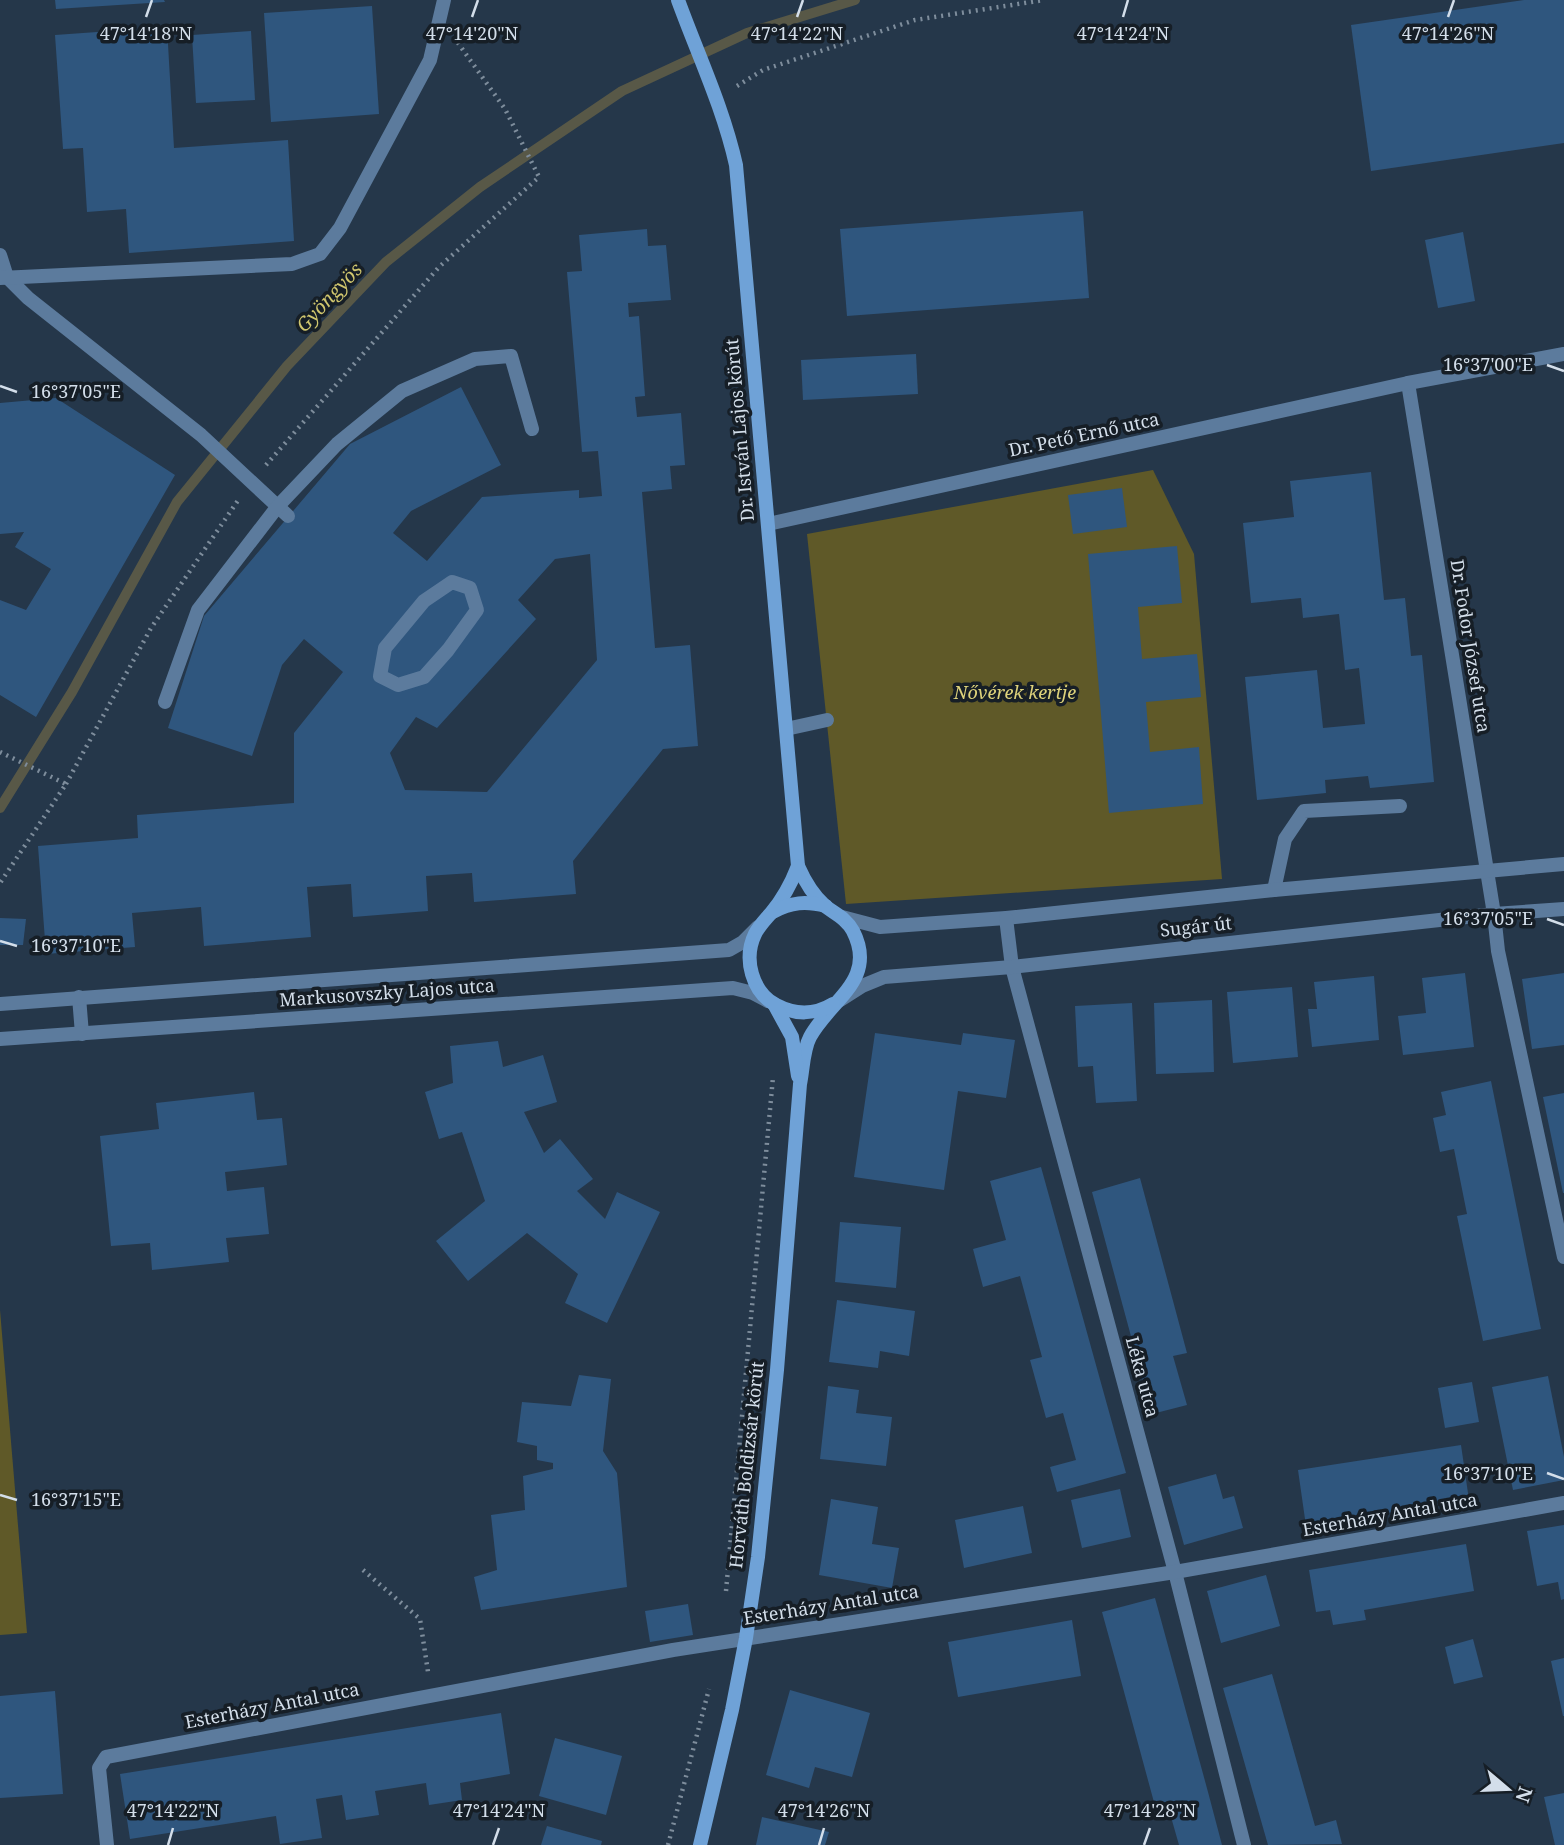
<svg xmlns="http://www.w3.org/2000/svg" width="1564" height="1845" viewBox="0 0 1564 1845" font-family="'Noto Serif',serif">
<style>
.green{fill:#5f5928}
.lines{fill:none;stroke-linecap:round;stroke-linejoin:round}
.stream{stroke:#585847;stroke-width:10}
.building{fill:#2f567e;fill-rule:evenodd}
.path{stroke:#7e8d9c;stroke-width:4.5;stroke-dasharray:2 5;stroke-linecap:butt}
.lane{stroke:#5c7b9d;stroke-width:14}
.street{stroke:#5c7b9d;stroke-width:14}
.secondary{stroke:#6fa2d7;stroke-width:14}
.ticks{fill:none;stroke:#d3deea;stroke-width:2.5}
.labels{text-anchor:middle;stroke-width:7;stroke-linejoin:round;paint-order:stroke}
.street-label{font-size:18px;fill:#d3deea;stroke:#161e26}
.park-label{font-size:18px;font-style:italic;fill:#ddd27b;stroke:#161e26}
.water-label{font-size:19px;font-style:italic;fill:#d0c66e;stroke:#161e26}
.ticks-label{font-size:18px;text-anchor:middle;fill:#d3deea;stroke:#161e26;stroke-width:7;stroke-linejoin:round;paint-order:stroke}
</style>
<rect width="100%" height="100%" fill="#25374a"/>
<g class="green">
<path d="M1153,470L1194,554L1222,879L846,904L807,534Z"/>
<path d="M0,1310L27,1633L0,1635Z"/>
</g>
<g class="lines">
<path class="stream" d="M0,808L72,692L177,502L287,366L386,262L480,187L622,91L747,33L855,0"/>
</g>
<g class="building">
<path d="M55,0H164L165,2L56,9Z"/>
<path d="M1524,0H1564V143L1371,171L1351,25Z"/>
<path d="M372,6L379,114L271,122L264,13Z"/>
<path d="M167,27L174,148L288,140L294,241L129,253L126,209L87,212L83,148L63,149L55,35Z"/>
<path d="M251,31L255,100L196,103L192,35Z"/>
<path d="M1083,211L1089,298L847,316L840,229Z"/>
<path d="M647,229L648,246L666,245L671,300L628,303L629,317L639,316L645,396L635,397L637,417L681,413L685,465L670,466L672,489L642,492L655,648L690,645L698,746L663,749L573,861L576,894L474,902L472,873L426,876L428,911L353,917L351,884L307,887L311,937L204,946L201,907L132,913L135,947L46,954L38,846L138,838L137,815L294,803V733L343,672L304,639L282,665L252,756L168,728L204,616L350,444L461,387L501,465L411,511L393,533L427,561L482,497L579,490V498L602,496L598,451L582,452L567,272L582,271L579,235ZM590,554L597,660L487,792L405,790L390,753L416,717L437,728L536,619L518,600L555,559Z"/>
<path d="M1463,232L1475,301L1438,308L1425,240Z"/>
<path d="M916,354L918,394L803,400L801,360Z"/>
<path d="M56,398L175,475L36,717L0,695V600L26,610L51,569L15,547L24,532L0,534V403Z"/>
<path d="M1371,472L1384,600L1405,598L1411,656L1422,655L1434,782L1370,788L1368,776L1325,780L1326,793L1257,800L1245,677L1317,670L1323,728L1365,724L1359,668L1345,670L1339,614L1303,618L1301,598L1251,603L1243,523L1294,517L1290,481Z"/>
<path d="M1122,488L1127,527L1073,534L1068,495Z"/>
<path d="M1177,546L1182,603L1138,607L1142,659L1197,654L1201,697L1146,702L1150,752L1199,747L1203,804L1109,813L1088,554Z"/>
<path d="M0,918L26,919L23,945H0Z"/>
<path d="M1465,973L1474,1047L1403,1055L1398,1016L1426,1013L1422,978Z"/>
<path d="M1564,973V1045L1532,1049L1522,979Z"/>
<path d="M1374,976L1379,1040L1312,1047L1308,1009H1317L1314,982Z"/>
<path d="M1292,987L1298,1057L1233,1063L1227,992Z"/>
<path d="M1212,1000L1214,1072L1156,1074L1154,1003Z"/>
<path d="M1132,1003L1137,1101L1096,1103L1093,1066L1078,1067L1075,1006Z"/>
<path d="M875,1033L961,1045L963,1033L1015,1040L1006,1098L958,1091L944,1190L854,1177Z"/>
<path d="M498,1041L503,1067L543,1055L557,1102L524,1112L544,1153L560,1139L593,1179L577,1191L605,1219L617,1192L660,1212L607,1323L565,1303L578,1274L527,1233L468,1281L436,1241L485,1201L462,1132L439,1139L425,1092L453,1083L450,1046Z"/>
<path d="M1491,1081L1541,1329L1483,1341L1457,1216L1467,1214L1454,1149L1440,1152L1433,1118L1446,1115L1441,1092Z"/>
<path d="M254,1092L257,1120L282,1118L287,1165L225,1172L227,1191L264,1187L269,1234L226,1238L229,1262L152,1270L150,1243L111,1246L100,1136L159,1129L156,1103Z"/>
<path d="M1564,1093V1193H1563L1543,1097Z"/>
<path d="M1041,1167L1126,1473L1057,1492L1050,1467L1076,1460L1063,1413L1046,1418L1030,1360L1042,1357L1020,1276L983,1287L973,1249L1006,1240L990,1181Z"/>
<path d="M1140,1178L1187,1353L1173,1356L1187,1405L1152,1414L1092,1192Z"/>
<path d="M840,1222L901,1227L896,1288L835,1282Z"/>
<path d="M837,1300L915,1311L909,1356L880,1351L878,1368L829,1362Z"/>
<path d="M579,1375L611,1379L603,1451L617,1473L627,1587L481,1610L474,1577L497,1570L491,1515L525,1510L523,1476L553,1469V1463L537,1460V1446L517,1442L522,1402L571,1406Z"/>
<path d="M1548,1376L1564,1457V1480L1513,1490L1492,1387Z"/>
<path d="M1472,1382L1479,1422L1445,1428L1438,1388Z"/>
<path d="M828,1386L859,1390L856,1413L892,1417L886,1466L820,1459Z"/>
<path d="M1461,1445L1469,1500L1306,1526L1298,1470Z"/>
<path d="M1216,1474L1223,1499L1234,1496L1243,1528L1184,1545L1168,1487Z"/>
<path d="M1120,1489L1131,1537L1082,1548L1071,1500Z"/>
<path d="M831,1499L878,1507L872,1544L899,1548L892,1588L819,1575Z"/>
<path d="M1023,1506L1032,1553L964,1568L955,1520Z"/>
<path d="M1564,1525V1599L1561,1600L1558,1582L1537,1586L1527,1531Z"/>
<path d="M1466,1544L1474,1591L1364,1610L1366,1620L1333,1625L1330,1610L1316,1612L1309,1570Z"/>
<path d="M1266,1575L1280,1626L1221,1643L1207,1591Z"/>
<path d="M1155,1598L1208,1792L1222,1845H1179L1167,1803L1155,1806L1123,1688L1102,1612Z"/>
<path d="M688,1604L693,1635L650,1642L645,1611Z"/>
<path d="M1072,1620L1081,1676L958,1697L948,1642Z"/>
<path d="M1473,1639L1483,1677L1454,1684L1445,1647Z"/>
<path d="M1564,1658V1716H1563L1551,1661Z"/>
<path d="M1272,1674L1315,1826L1336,1820L1342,1844L1268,1845L1223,1688Z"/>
<path d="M790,1690L870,1713L852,1777L815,1767L809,1788L766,1775Z"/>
<path d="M55,1691L63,1794L0,1798V1696Z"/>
<path d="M501,1713L510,1774L460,1783L462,1800L429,1805L426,1783L375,1791L379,1815L346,1820L342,1795L316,1799L322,1838L280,1844L276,1816L130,1839L120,1774Z"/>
<path d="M555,1738L622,1756L606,1815L539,1796Z"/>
<path d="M1564,1793V1845H1555L1544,1797Z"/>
<path d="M762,1817L829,1832L825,1845H756Z"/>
<path d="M547,1826L602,1841L601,1845H541Z"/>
</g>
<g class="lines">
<g class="path">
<path d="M737,86L763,70L915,20L1044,0"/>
<path d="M266,465L439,267L539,177L505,109L458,43"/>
<path d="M0,752L66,784L0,883"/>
<path d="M66,784L151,628L239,499"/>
<path d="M363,1570L420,1619L428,1672"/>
<path d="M726,1591L773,1077"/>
<path d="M668,1845L709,1689"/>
</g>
<g class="lane">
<path d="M0,255L7,277L28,298L201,435L288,516"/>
<path d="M0,278L292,264L320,254L340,228L430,60L444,0"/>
<path d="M452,582L470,588L477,610L448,650L424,677L398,685L380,676L385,648L424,601Z"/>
<path d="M165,702L198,610L278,506L337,444L402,391L475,359L511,356L532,429"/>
<path d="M786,729L827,720"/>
<path d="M1274,890L1285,839L1304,811L1400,806"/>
</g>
<g class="street">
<path d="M1408,383L1494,914L1498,951L1564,1257"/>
<path d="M768,524L1408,383L1564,354"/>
<path d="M842,917L880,927L1006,918L1274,890L1564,864"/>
<path d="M1006,918L1012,967L1175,1572L1244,1845"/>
<path d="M79,997L82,1034"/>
<path d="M840,1000L862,986L884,977L1012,967L1494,914L1564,909"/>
<path d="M0,1004L729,950L743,942L758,927"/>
<path d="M0,1039L733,988L753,993L768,1001"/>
<path d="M107,1845L99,1768L106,1757L673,1650L1175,1572L1564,1503"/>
</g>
<g class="secondary">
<path d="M678,0C698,55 723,107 736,165L798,866C805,882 812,894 825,906C835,914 846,918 853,931C878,980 830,1000 810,1037C803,1050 803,1070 800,1084L777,1370L758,1557L746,1638L732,1710L700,1845"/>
<path d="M798,866C791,884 783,899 771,913C765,920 759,926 755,934C743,959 752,992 776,1005C795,1015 815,1015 833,1004"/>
<path d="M773,912C791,902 806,901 826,906"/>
<path d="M774,1004L792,1037L798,1076"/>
</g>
</g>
<path class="ticks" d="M146,17L152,0M472,17L478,0M797,17L803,0M1123,17L1128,0M1448,17L1454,0M1547,365L1564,371M0,386L17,392M1547,919L1564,925M0,941L17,946M1547,1473L1564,1479M0,1495L17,1500M168,1845L173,1828M493,1845L499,1828M819,1845L824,1828M1144,1845L1150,1828"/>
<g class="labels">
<g class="street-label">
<text transform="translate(740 430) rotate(-95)" y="6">Dr. István Lajos körút</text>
<text transform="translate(1084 435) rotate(-12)" y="6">Dr. Pető Ernő utca</text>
<text transform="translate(1470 646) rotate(81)" y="6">Dr. Fodor József utca</text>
<text transform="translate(1196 927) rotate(-6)" y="6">Sugár út</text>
<text transform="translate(387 993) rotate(-4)" y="6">Markusovszky Lajos utca</text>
<text transform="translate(1142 1377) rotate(75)" y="6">Léka utca</text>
<text transform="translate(747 1465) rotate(-84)" y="6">Horváth Boldizsár körút</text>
<text transform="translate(1390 1515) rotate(-10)" y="6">Esterházy Antal utca</text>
<text transform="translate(831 1605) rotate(-9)" y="6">Esterházy Antal utca</text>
<text transform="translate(272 1706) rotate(-11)" y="6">Esterházy Antal utca</text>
</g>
<g class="park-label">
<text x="1015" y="699">Nővérek kertje</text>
</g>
<g class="water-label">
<text transform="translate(329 297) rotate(-47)" y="7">Gyöngyös</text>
</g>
</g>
<g class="ticks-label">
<text x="146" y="40">47°14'18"N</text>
<text x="472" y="40">47°14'20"N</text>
<text x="797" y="40">47°14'22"N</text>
<text x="1123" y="40">47°14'24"N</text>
<text x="1448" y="40">47°14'26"N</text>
<text x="1488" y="371">16°37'00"E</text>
<text x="76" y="398">16°37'05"E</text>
<text x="1488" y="925">16°37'05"E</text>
<text x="76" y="952">16°37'10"E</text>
<text x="1488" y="1480">16°37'10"E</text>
<text x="76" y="1506">16°37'15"E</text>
<text x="173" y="1817">47°14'22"N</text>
<text x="499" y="1817">47°14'24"N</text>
<text x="824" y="1817">47°14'26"N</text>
<text x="1150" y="1817">47°14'28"N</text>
</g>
<g transform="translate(1508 1789) rotate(109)" stroke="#161e26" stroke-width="5" paint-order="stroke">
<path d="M0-5L12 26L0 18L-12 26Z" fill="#d3deea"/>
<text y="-10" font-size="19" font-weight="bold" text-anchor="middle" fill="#d3deea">N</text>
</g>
</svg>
